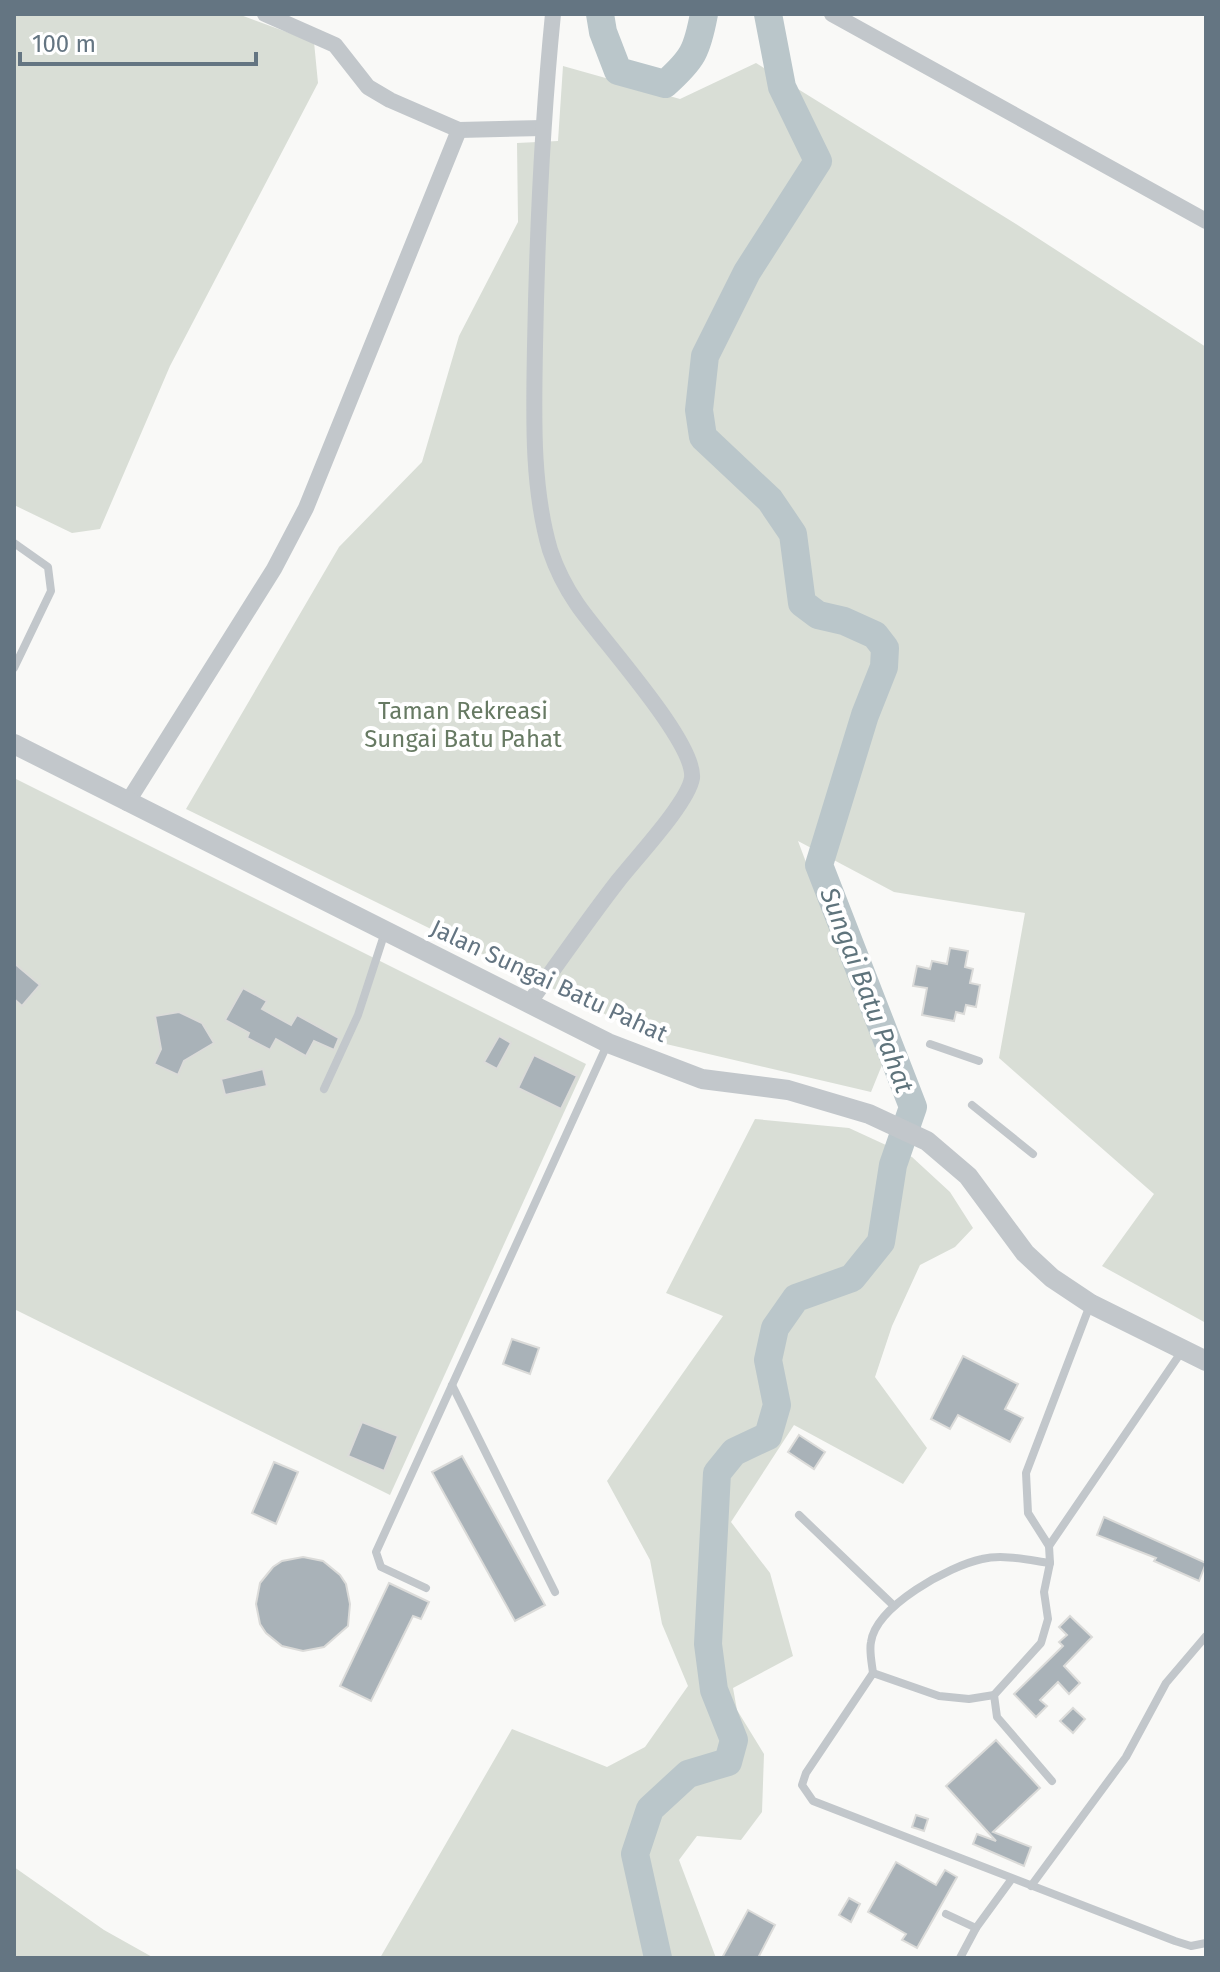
<svg xmlns="http://www.w3.org/2000/svg" width="1220" height="1972" viewBox="0 0 1220 1972" font-family="'Fira Sans',sans-serif">
<style>
.green{fill:#d9ded6}
.lines{fill:none;stroke-linecap:round;stroke-linejoin:round}
.river{stroke:#bac6ca;stroke-width:28}
.building{fill:#a9b2b8;stroke:#dbdbd9;stroke-width:2}
.service{stroke:#c2c7cb;stroke-width:8}
.minor{stroke:#c2c7cb;stroke-width:16}
.tertiary{stroke:#c2c7cb;stroke-width:20}
.labels{text-anchor:middle;stroke-width:8;stroke-linejoin:round;paint-order:stroke}
.park-label{font-size:24px;fill:#677a63;stroke:#fff}
.street-label{font-size:24px;fill:#647582;stroke:#fff}
.water-label{font-size:26px;font-style:italic;fill:#5f747c;stroke:#fff}
</style>
<rect width="100%" height="100%" fill="#f9f9f7"/>
<g class="green">
<path d="M14,14H238L314,42L318,83L170,366L100,529L72,533L14,505Z"/>
<path d="M756,63L1016,224L1206,347V1323L1102,1266L1154,1194L999,1058L1025,913L894,892L798,841L882,1065L871,1092L666,1044L186,809L339,547L422,462L459,336L518,222L517,143L558,141L563,66L680,99Z"/>
<path d="M14,778L586,1064L390,1495L14,1309Z"/>
<path d="M755,1119L849,1128L912,1157L950,1192L973,1228L955,1247L920,1265L892,1326L875,1377L927,1448L903,1484L794,1425L731,1522L770,1573L793,1656L733,1688L737,1710L764,1754L762,1812L741,1840L697,1836L679,1860L716,1958H380L512,1729L607,1767L645,1747L688,1686L662,1624L650,1560L607,1481L723,1316L666,1293Z"/>
<path d="M14,1867L104,1930L154,1958H14Z"/>
</g>
<g class="lines">
<g class="river">
<path d="M600,14L603,32L618,71L665,84C693,59 697,51 704,14"/>
<path d="M658,1958L635,1854L650,1809L688,1774L728,1762L734,1740L714,1690L708,1644L717,1473L734,1452L768,1436L777,1405L768,1360L775,1328L796,1298L852,1278L881,1242L893,1165L913,1107L819,865L865,715L884,667L885,648L875,635L844,621L818,615L802,603L793,534L770,500L703,437L699,410L705,356L747,272L818,161L782,87L768,14"/>
</g>
</g>
<g class="building">
<path d="M950,948L968,951L965,967L973,969L970,983L980,985L976,1007L966,1005L964,1014L956,1012L954,1021L922,1015L927,988L913,986L917,966L930,969L932,961L947,964Z"/>
<path d="M14,963L40,985L22,1006L14,999Z"/>
<path d="M243,988L267,1001L262,1009L291,1025L297,1015L339,1038L334,1050L314,1041L306,1056L276,1039L270,1050L247,1038L249,1033L225,1020Z"/>
<path d="M179,1012L202,1023L214,1043L184,1061L178,1075L154,1064L161,1049L155,1016Z"/>
<path d="M499,1036L511,1043L497,1069L484,1062Z"/>
<path d="M534,1055L577,1076L561,1109L518,1088Z"/>
<path d="M263,1069L267,1086L225,1095L221,1079Z"/>
<path d="M512,1339L539,1348L530,1374L503,1364Z"/>
<path d="M963,1356L1018,1384L1005,1409L1023,1418L1010,1442L958,1415L950,1429L931,1419Z"/>
<path d="M362,1422L398,1436L384,1471L348,1456Z"/>
<path d="M799,1435L825,1452L814,1469L788,1452Z"/>
<path d="M462,1456L545,1605L515,1621L432,1472Z"/>
<path d="M274,1462L298,1472L276,1524L252,1513Z"/>
<path d="M1104,1517L1206,1563L1199,1581L1154,1561L1156,1558L1097,1535Z"/>
<path d="M303,1557L323,1561L340,1575L346,1584L350,1604L348,1626L324,1647L303,1651L282,1646L266,1633L260,1624L256,1604L260,1583L273,1567L282,1561Z"/>
<path d="M389,1583L429,1602L421,1619L413,1616L371,1701L340,1686Z"/>
<path d="M1070,1616L1092,1637L1064,1666L1080,1683L1069,1694L1058,1682L1040,1700L1047,1706L1036,1717L1014,1694L1063,1646L1059,1642L1067,1635L1059,1627Z"/>
<path d="M1073,1708L1085,1719L1073,1733L1060,1721Z"/>
<path d="M996,1740L1040,1788L993,1832L1031,1847L1024,1866L973,1844L977,1834L996,1841L946,1786Z"/>
<path d="M916,1815L928,1819L924,1831L912,1827Z"/>
<path d="M896,1862L936,1885L945,1870L957,1877L917,1948L902,1940L906,1934L868,1912Z"/>
<path d="M849,1898L860,1904L851,1922L839,1915Z"/>
<path d="M748,1910L775,1925L758,1958H722Z"/>
</g>
<g class="lines">
<g class="service">
<path d="M14,543L48,567L51,591L14,668"/>
<path d="M930,1044L979,1061"/>
<path d="M324,1089L358,1015L385,932"/>
<path d="M972,1105L1033,1154"/>
<path d="M1182,1351L1049,1546L1050,1563L1044,1592L1048,1619L1041,1643L994,1695L969,1699L939,1696L873,1673L806,1773L802,1785L813,1801L1175,1941L1191,1946L1206,1943"/>
<path d="M452,1385L555,1592"/>
<path d="M799,1515L893,1605"/>
<path d="M1049,1546L1028,1513L1026,1473L1090,1305"/>
<path d="M426,1588L381,1567L376,1552L607,1045"/>
<path d="M873,1673C872,1664 869,1651 871,1642C876,1606 949,1566 982,1559C1003,1554 1028,1560 1050,1563"/>
<path d="M994,1695L997,1717L1052,1781"/>
<path d="M1031,1886L1126,1757L1166,1683L1206,1636"/>
<path d="M946,1914L976,1928"/>
<path d="M960,1958L976,1928L1011,1880"/>
</g>
<g class="minor">
<path d="M265,14L335,45L368,87L390,100L459,130L543,128"/>
<path d="M832,14L1206,221"/>
<path d="M127,803L274,569L306,508L459,130"/>
<path d="M529,1003C559,962 587,921 618,881C635,859 688,803 692,778C696,742 599,637 577,604C566,588 556,568 550,550C531,485 534,412 535,346C537,235 542,124 553,14"/>
</g>
<path class="tertiary" d="M14,744L608,1043L702,1079L788,1090L869,1114L927,1141L968,1176L1025,1253L1052,1278L1091,1304L1206,1361"/>
</g>
<g class="labels">
<g class="park-label">
<text x="463" y="719">Taman Rekreasi<tspan x="463" dy="28">Sungai Batu Pahat</tspan></text>
</g>
<g class="street-label">
<text transform="translate(549 981) rotate(25)" y="8">Jalan Sungai Batu Pahat</text>
</g>
<g class="water-label">
<text transform="translate(867 990) rotate(69)" y="9">Sungai Batu Pahat</text>
</g>
</g>
<rect width="1220" height="1972" fill="none" stroke="#647582" stroke-width="32"/>
<path d="M20 52v12h236v-12" fill="none" stroke="#647582" stroke-width="4"/>
<text x="32" y="52" font-size="24" fill="#647582" stroke="#ffffff" stroke-width="6" paint-order="stroke">100 m</text>
</svg>
